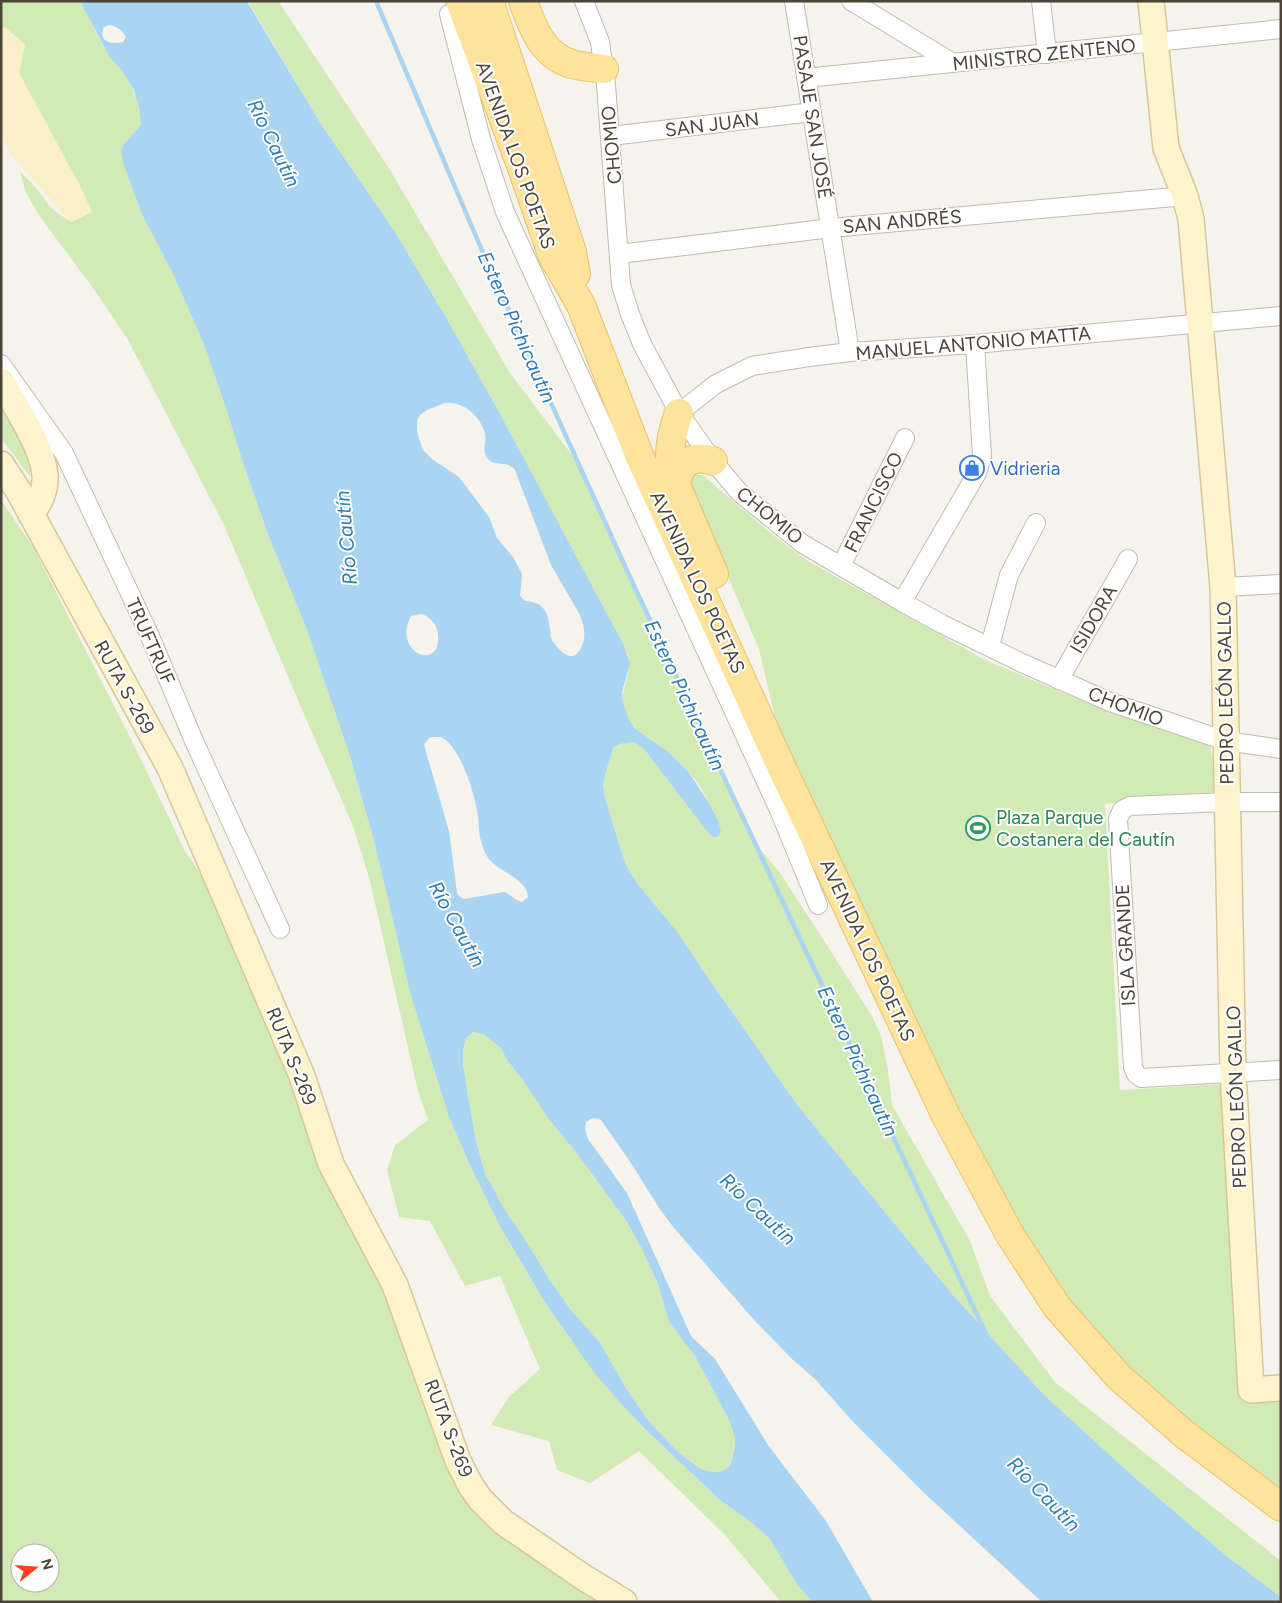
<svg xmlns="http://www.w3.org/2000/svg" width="1282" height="1603" viewBox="0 0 1282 1603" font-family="Figtree,sans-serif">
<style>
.green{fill:#d2eab5;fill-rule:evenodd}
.sand{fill:#f9efc9}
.water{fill:#a9d4f2;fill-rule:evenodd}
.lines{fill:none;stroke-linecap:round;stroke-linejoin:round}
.stream{stroke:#a9d4f2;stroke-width:4.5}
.street-casing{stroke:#c2bbae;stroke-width:20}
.secondary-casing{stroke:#d6c79b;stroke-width:28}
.primary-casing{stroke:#e6c16a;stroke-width:30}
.street{stroke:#fff;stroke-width:18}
.secondary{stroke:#fff3cd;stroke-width:25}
.primary{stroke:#ffe39c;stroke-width:28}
.labels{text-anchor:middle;stroke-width:4;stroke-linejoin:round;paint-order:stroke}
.street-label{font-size:19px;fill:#4b4439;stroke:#fff}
.shop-label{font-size:19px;fill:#366cbe;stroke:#fff;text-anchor:start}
.leisure-label{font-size:19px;fill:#27864d;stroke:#fff;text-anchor:start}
.water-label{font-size:20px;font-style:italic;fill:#2e7ab2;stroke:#fff}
</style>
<rect width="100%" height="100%" fill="#f6f3ec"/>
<g class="green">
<path d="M1,1H80C91,19 98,39 109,56C113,61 118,66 122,71C134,87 140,105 141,125L123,145L121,152L124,166L142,214L174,276L203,342L225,405L244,466L269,537L307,630L350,756L374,841L411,996L449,1117L469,1163L501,1228L546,1304L573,1343L622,1405L646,1430L720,1500L751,1522L769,1538L797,1584L812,1602H781L725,1535L639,1451L590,1483L557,1470L549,1441L491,1425L509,1397L540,1369L500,1276L465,1286L430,1221L399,1217L387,1170L395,1145L428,1120L418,1091L369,877L353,826L300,705L224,525L127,338L90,284L41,218L26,193L20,171L35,187L53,210L71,222L92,212L81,188L19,73L25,45L6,28L1,27Z"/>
<path d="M248,1H278L390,170L510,373L578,463L635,588L756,844L781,874L871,1014L881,1035L888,1070L892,1105L970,1241L990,1296L1055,1382L1281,1561V1597L1228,1557L1135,1478L1043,1394L952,1294L798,1106L706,975L679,934L637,883L627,867L622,854L605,797L603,786L605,775L613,748L620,744L634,742L644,749L706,830L713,837H717L721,832C716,813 702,786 688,771C670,752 640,742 628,718C614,690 634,677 628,655L499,412L447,319L395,232L321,124Z"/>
<path d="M1,406C14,426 33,451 30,477L1,438Z"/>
<path d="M694,475H703L773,535L808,561L985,660L1114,714L1210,742L1216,792L1105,804L1120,1090L1224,1084L1244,1393L1281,1391V1488L1206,1434L1187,1428L1059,1297L1016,1231L780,738L759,649L688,484Z"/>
<path d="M1,500L33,547L130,737L185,851L218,900L387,1295L491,1512L546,1534L622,1591L634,1602H1ZM20,1553H50V1583H20Z"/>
<path d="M473,1032L484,1034L501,1048L507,1060L523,1080L548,1118L579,1156L627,1222L642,1249L658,1284L669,1322L695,1356L729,1420L735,1438V1447L731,1463L727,1469L719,1472L707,1471L699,1468L678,1452L650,1423L627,1390L601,1344L570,1309L550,1280L524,1238L508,1215L485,1174L476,1141L468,1097L463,1064V1050L466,1038Z"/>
</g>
<path class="sand" d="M1,27L6,28L25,45L19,73L81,188L92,212L71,222L14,158L1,137Z"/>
<path class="water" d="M80,1H247L321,124L395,232L447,319L499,412L623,644L630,663L622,692L623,702L628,717L634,728L668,752L688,771L709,803L718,820L721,832L717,837H713L706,830L644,749L634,742L620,744L613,748L605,775L603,786L605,797L622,854L627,867L637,883L679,934L706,975L798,1106L952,1294L1043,1394L1135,1478L1228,1557L1281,1597V1602H1042L921,1490L855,1424L815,1379L792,1359L755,1321L674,1228L659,1208L631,1163L601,1120L593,1118L586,1122L585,1130L588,1139L627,1193L691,1336L715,1359L768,1445L826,1521L873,1602H812L797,1584L769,1538L751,1522L720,1500L646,1430L622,1405L593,1371L546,1304L501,1228L469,1163L449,1117L411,996L374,841L350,756L307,630L269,537L244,466L225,405L203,342L174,276L142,214L124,166L121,152L123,145L141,125L139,108L134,90L122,71L109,56ZM109,25C118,27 121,29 126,37L123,42C113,45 97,42 104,27ZM445,403C463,401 480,416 485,433C487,441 482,449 486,456C492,469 508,459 515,470L551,565L580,615C584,626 587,637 581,648C579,651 577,655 573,656C569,657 565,654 562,652C559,649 554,644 552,640C550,637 551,633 550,629C548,612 544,602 525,601L520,596L522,574L513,557L497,538L489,517L459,477L432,459L423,450L419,439L417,430V421L420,415L427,410ZM422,614C431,618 437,624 438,634C442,674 391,652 411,616ZM432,737C435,737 438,737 440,737C459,743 474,792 477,810C479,819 478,828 480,837C482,847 486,858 494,864C504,873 528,881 528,897L522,902C515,901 511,894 504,892L464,899L459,896L457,893L449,831L424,745L429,738ZM473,1032L483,1034L501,1048L507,1060L523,1080L548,1118L579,1156L627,1222L642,1249L658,1284L669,1322L695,1356L729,1420L735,1438V1447L731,1463L727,1469L719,1472L707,1471L699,1468L678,1452L650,1423L627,1390L601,1344L570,1309L550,1280L524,1238L508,1215L485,1174L476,1141L468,1097L463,1064V1050L466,1038Z"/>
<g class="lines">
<path class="stream" d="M376,1L486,260L635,588L987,1336"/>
<defs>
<g id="street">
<path d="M584,1L600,42L606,85L621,285L630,314L642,344L679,413L713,461L739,492L803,544L902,602L942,624L1022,663L1110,702L1226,741L1281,749"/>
<path d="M794,1L850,352"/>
<path d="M851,1L953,63"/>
<path d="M1041,1L1047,54"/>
<path d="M449,14L481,139L505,212L779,810L818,905"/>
<path d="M806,78L1281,29"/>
<path d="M611,136L812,112"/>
<path d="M619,254L831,228L1185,196"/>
<path d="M1,364L64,453L149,634L194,741L280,929"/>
<path d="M679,413L716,384L752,366L809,357L850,352L975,344L1281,316"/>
<path d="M841,566L905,438"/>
<path d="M1223,587L1281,584"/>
<path d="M902,602L977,473L982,456L975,344"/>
<path d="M990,646L1009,575L1036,523"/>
<path d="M1059,680L1128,559"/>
<path d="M1281,802H1227L1130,806L1122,810L1118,819L1133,1067L1136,1074L1141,1078L1281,1070"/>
</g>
<g id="secondary">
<path d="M1151,1L1166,148L1185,196L1191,219L1223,587L1233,1072L1251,1390L1281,1388"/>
<path d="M1,381C15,406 43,447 45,475C46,491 40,503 31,514"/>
<path d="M1,464L18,490L170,768L302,1076L331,1164L395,1285L458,1461L471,1486L480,1499L503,1522L583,1577L624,1602"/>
</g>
<g id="primary">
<path d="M460,1L522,168L553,257L581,305L639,455L781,766L946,1116L1010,1235L1057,1307L1119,1377L1184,1434L1281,1507"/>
<path d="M489,1L572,252L576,274"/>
<path d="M523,1C532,27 543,56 572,64C582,67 594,67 604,69"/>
<path d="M679,413C671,433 668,452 671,473L714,574"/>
<path d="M677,489C675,466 691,453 713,461"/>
</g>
</defs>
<use href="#street" class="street-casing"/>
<use href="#secondary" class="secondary-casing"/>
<use href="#primary" class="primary-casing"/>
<use href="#street" class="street"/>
<use href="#secondary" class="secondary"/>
<use href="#primary" class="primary"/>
</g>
<defs>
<symbol id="shop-ring" viewBox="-11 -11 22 22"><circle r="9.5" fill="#fff" stroke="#3f7fe0" stroke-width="1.5"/><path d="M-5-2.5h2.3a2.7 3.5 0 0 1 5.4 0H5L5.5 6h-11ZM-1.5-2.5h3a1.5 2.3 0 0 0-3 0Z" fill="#3f7fe0"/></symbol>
<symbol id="stadium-ring" viewBox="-11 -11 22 22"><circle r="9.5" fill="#fff" stroke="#2e9e5b" stroke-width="1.5"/><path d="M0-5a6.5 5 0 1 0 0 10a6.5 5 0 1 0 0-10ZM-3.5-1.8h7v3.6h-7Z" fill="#2e9e5b"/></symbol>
</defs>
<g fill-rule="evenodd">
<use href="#shop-ring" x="958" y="454" width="28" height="28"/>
<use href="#stadium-ring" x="964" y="814" width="28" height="28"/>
</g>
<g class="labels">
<g class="street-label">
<text transform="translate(1044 54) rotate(-6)" y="7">MINISTRO ZENTENO</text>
<text transform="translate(813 117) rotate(81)" y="7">PASAJE SAN JOSÉ</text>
<text transform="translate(712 124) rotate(-7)" y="7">SAN JUAN</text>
<text transform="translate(611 145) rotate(-95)" y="7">CHOMIO</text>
<text transform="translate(516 155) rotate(70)" y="7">AVENIDA LOS POETAS</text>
<text transform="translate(902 221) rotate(-5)" y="7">SAN ANDRÉS</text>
<text transform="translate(973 343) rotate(-5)" y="7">MANUEL ANTONIO MATTA</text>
<text transform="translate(873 502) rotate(-64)" y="7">FRANCISCO</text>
<text transform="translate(770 515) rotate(39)" y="7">CHOMIO</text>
<text transform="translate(698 582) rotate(65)" y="7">AVENIDA LOS POETAS</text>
<text transform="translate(1093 619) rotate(-60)" y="7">ISIDORA</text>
<text transform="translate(151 641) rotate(66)" y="7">TRUFTRUF</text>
<text transform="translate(125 687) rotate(61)" y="7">RUTA S-269</text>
<text transform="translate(1225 693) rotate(-91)" y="7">PEDRO LEÓN GALLO</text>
<text transform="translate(1126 706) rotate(21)" y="7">CHOMIO</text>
<text transform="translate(1125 945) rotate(-93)" y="7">ISLA GRANDE</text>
<text transform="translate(868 950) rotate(65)" y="7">AVENIDA LOS POETAS</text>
<text transform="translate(292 1056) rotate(68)" y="7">RUTA S-269</text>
<text transform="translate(1236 1097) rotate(-92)" y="7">PEDRO LEÓN GALLO</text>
<text transform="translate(449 1428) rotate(69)" y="7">RUTA S-269</text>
</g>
<g class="shop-label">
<text x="990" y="475">Vidrieria</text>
</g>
<g class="leisure-label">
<text x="996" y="824">Plaza Parque<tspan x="996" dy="22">Costanera del Cautín</tspan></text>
</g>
<g class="water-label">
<text transform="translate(274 143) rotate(64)" y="7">Río Cautín</text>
<text transform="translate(517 327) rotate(66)" y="7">Estero Pichicautín</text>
<text transform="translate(346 538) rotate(-95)" y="7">Río Cautín</text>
<text transform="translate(685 695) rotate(65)" y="7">Estero Pichicautín</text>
<text transform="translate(457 924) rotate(61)" y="7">Río Cautín</text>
<text transform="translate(858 1061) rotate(65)" y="7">Estero Pichicautín</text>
<text transform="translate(758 1209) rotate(43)" y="7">Río Cautín</text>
<text transform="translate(1044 1494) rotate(46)" y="7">Río Cautín</text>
</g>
</g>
<rect width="1282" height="1603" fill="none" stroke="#4b4439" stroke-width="5"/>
<g transform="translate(35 1568) rotate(73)"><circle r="24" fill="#ffffff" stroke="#b7b4b0"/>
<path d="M0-4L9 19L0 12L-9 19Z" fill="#fc3f1d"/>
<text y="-8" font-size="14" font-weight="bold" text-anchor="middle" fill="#4b4439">N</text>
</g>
</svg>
